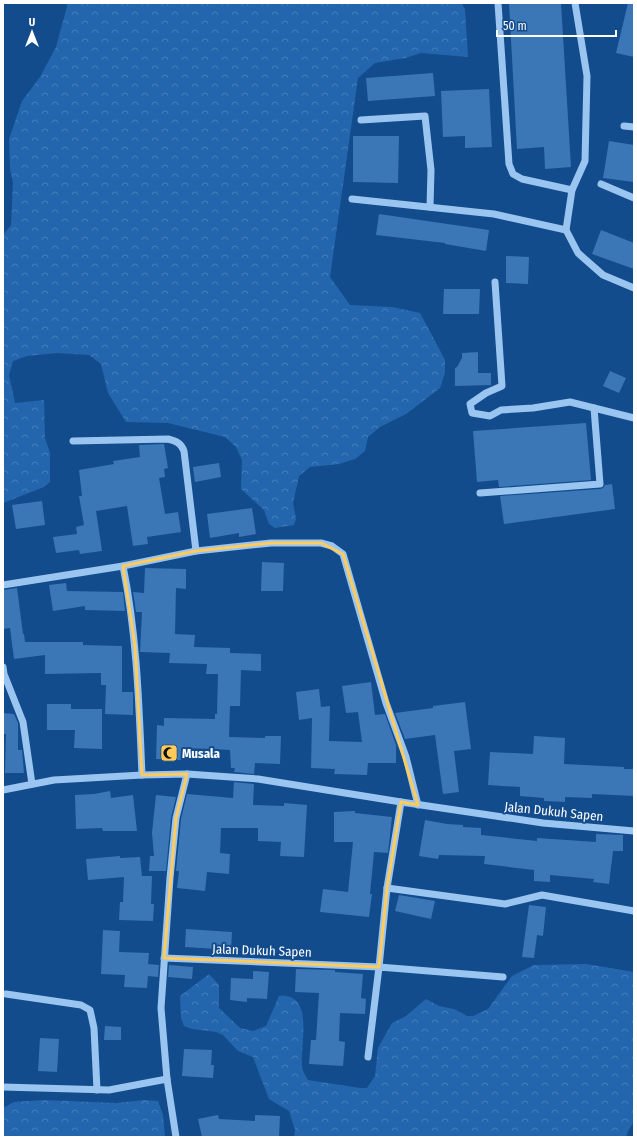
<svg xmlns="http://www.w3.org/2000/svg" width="637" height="1140" viewBox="0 0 637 1140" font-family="'Fira Sans Condensed',sans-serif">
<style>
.forest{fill:url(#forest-crowns)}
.building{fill:#3b76b7}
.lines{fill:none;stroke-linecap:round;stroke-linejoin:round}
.minor{stroke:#9bc5f1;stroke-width:7}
.marked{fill:none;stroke:#ffcb5b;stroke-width:3;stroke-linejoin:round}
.labels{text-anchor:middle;stroke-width:4;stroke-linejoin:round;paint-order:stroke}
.poi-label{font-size:13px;font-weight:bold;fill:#fff;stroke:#124c8d;text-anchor:start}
.street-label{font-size:13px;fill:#fff;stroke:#124c8d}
</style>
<defs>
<pattern id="forest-crowns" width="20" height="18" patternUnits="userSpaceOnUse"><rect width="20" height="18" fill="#2466ad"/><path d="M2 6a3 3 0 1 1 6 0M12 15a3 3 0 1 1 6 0" fill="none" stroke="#457db9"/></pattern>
</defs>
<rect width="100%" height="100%" fill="#124c8d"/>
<g class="forest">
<path d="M68,3H461L465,9L468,57L421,53L405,58L375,63L358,78L330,277L350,305L392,307L420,313L445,360V373L440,388L406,414L380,427L368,437L365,451L355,459L339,464L310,467L299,476L293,503L296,519L294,525L275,528L269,524L264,510L241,489L242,460L236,447L225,437L168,423L126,422L108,393L101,364L89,355L57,353L27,356L13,361L9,375L15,403L44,400L45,438L50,453V482L44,487L3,503V235L11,225L13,183L10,169L9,139L22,101L40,77L56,47Z"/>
<path d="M586,964L634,972V1121L628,1131L626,1137H294L295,1130L289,1111L269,1099L253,1057L238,1051L223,1035L216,1032L192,1029L184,1026L181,1018L180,996L209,974L219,985V1008L240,1028L253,1031L266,1026L279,996C315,993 300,1044 302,1066C302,1071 306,1076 308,1080L360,1088H367L375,1076L378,1048L392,1023L406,1016L426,999L439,1006L454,1009L467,1016H473L488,1009L512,976L534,965Z"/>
<path d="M43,1100L116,1103L144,1100L158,1101L163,1115L165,1137H3V1108L14,1102Z"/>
</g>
<g class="building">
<path d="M509,3H561L571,167L545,169L544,147L517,149Z"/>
<path d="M628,3H634V57L616,53Z"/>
<path d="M433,73L435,96L368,101L366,78Z"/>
<path d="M489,89L492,147L465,148V136L443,137L441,91Z"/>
<path d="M353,136H399L398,183L353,182Z"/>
<path d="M609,141L634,145V182L603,178Z"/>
<path d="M379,214L489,230L486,251L445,244V243L376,235Z"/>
<path d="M601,230L634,243V269L592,254Z"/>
<path d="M506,256L529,257L528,284L506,283Z"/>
<path d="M444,289H480L479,314H443Z"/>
<path d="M478,352V373H491V385L455,386V368L457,367L462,358V353Z"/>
<path d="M610,371L626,378L619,393L603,386Z"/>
<path d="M586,423L591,480L499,487L498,480L477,482L473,431Z"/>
<path d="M164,444L168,468L164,469L165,477L159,478L165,514L178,512L181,532L147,537L148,544L133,546L127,506L96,511L102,551L80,554L79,550L56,553L53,537L77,534L76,527L84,525L79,496H82L79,470L114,464L113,461L140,457L139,445Z"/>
<path d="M219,463L221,477L195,482L193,467Z"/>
<path d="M612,484L615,509L504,524L500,496L600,489L603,488L605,485Z"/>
<path d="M42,501L45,525L16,529L12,505Z"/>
<path d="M252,508L256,534L239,537V533L210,538L207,514Z"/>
<path d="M262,562L284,563L283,591H261Z"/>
<path d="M145,568L186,569V589L176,588L175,634L195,635L194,647L230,648V653L261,654V671L241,670L240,706H230L229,737L265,738V736H281L280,764L255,763L254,774L234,772L235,768H231L230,750L214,749L182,748L181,760L156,759L157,725L164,726V718L215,719V714H217L218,674H206L207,664L169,663L170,653L140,652L142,612H136L133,592L144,593Z"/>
<path d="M66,583L67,591L123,592L125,611L85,610V606L53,611L49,585Z"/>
<path d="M17,588L23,634H24L25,642H83V645L122,646V692H133V715L105,714L106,685H101V673L45,674V655L14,659L10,628L3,629V590Z"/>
<path d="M371,682L375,715L385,714L396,745V763H368L367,775L334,774L335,769L311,768L312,718L299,720L296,692L319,689L321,707L330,706L329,741L362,742L358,712L346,713L342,686Z"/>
<path d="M465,702L471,749L454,751L459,792L443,794L435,735L405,739L395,713L433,708V706Z"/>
<path d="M47,704H71V709H102V749L74,748L75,730H47Z"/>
<path d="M3,713L14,714L18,723V750H22L24,773H5L6,734H3Z"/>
<path d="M534,736L565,738L564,764L624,767V769H634V796L592,794V798L565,797V802L544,801V798L520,796V787L488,785L490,752L533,754Z"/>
<path d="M234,782L254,784L253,805L284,806V803L307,805L304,857L280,856L281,842L258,841V828H221L220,853L230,854L229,874L207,872L205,891L177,888L179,871H176L181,819L187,794L233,798Z"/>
<path d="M110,791L111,798L133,795L137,831H103L102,828L76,829L75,795L94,794Z"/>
<path d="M156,795L176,797L171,818L166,871H149L150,856H154L152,833Z"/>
<path d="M355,811V813L392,817L388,853L374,852L370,894H372L369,917L320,912L323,889L348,892L353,842H334V812Z"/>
<path d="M425,820L447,824L463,825V827L481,828V835L537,841V838L596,842V834L623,835V851H613L609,884L593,882L594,879L550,875V882L534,881V870L484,864L485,856L439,855L438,859L419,856Z"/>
<path d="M120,856V858L140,857L142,876H152L151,904H154L153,921L119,920L120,902H123L124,877L88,880L86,859Z"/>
<path d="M399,895L435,901L431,919L395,911Z"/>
<path d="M529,905L546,907L543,936L537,935L534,958L522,957Z"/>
<path d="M186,929L232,932L231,950L185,947Z"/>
<path d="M103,930L120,931L119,952L149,953L148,964L159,965L158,977L148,976L147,988L124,987L125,975L101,974Z"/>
<path d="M169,965L193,967L192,979L168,977Z"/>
<path d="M296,969L335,970V972L363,974L361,998L366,999L365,1014L340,1013L339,1041L345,1042L343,1066L309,1064L311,1040H316L319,993L295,992Z"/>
<path d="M253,971L269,972L267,999L247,998V1002L230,1000L231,978L253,979Z"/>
<path d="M105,1026L121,1027V1040H104Z"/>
<path d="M40,1038L59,1039L57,1072L38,1071Z"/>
<path d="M184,1049L212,1050L211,1065H214L213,1078L182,1076Z"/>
<path d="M218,1115L219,1119L255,1121V1115L280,1116L279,1137H202L198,1119Z"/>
</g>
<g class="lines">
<g class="minor">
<path d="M498,3L509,164L513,174L522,179L572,190"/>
<path d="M575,3L587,76L585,161L572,190L566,230L578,253L603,275L634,288"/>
<path d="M361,120L425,116L431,170L430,207"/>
<path d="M624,126L634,127"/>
<path d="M601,184L634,198"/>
<path d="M352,199L494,214L566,230"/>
<path d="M495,282L502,386L486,393L470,404L472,413L490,416L501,410L533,408L570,402L634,418"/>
<path d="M73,441L168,439C176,441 181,443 184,451L196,551"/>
<path d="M480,493L600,484L594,408"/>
<path d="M123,566C137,635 139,705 142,775"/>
<path d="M3,585L123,566L196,551L271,543H321L332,546L343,554L386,703L406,757L418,805"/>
<path d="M3,667L4,674L23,722L32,784"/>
<path d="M3,790L54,780L142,775L187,774L258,779L401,802L543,823L634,831"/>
<path d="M387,888L505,904L542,895L634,911"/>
<path d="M164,958L379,967L387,888L401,802"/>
<path d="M6,994L81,1005L90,1010L94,1028L97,1090"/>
<path d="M368,1057L379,967L503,977"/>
<path d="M3,1087L109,1090L167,1079"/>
<path d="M176,1137L167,1079L161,1008L170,878L176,818L187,774"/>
</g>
</g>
<path class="marked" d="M271,543H321L343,554L418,805L401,802L387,888L379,967L164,958L176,818L187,774L142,775L135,646L123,566L196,551Z"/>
<defs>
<symbol id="mosque-square" viewBox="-11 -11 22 22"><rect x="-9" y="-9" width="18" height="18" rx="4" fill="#ffcb5b" stroke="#124c8d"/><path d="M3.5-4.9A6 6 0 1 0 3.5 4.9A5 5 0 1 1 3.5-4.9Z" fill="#111"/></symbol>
</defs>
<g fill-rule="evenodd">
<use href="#mosque-square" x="159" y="743" width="20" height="20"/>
</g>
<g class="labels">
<g class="poi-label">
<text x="182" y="758">Musala</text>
</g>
<g class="street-label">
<text transform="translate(554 811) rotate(6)" y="5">Jalan Dukuh Sapen</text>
<text transform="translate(262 950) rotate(2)" y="5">Jalan Dukuh Sapen</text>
</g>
</g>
<rect width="637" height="1140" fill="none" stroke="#ffffff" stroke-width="8"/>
<g transform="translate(32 32)" stroke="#124c8d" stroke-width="3" paint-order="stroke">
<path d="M0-3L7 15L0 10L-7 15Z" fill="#ffffff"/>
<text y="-6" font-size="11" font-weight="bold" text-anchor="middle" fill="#ffffff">U</text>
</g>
<path d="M497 30v6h119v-6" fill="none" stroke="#ffffff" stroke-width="2"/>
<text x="503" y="30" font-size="12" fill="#ffffff" stroke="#124c8d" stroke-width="3" paint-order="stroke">50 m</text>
</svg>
